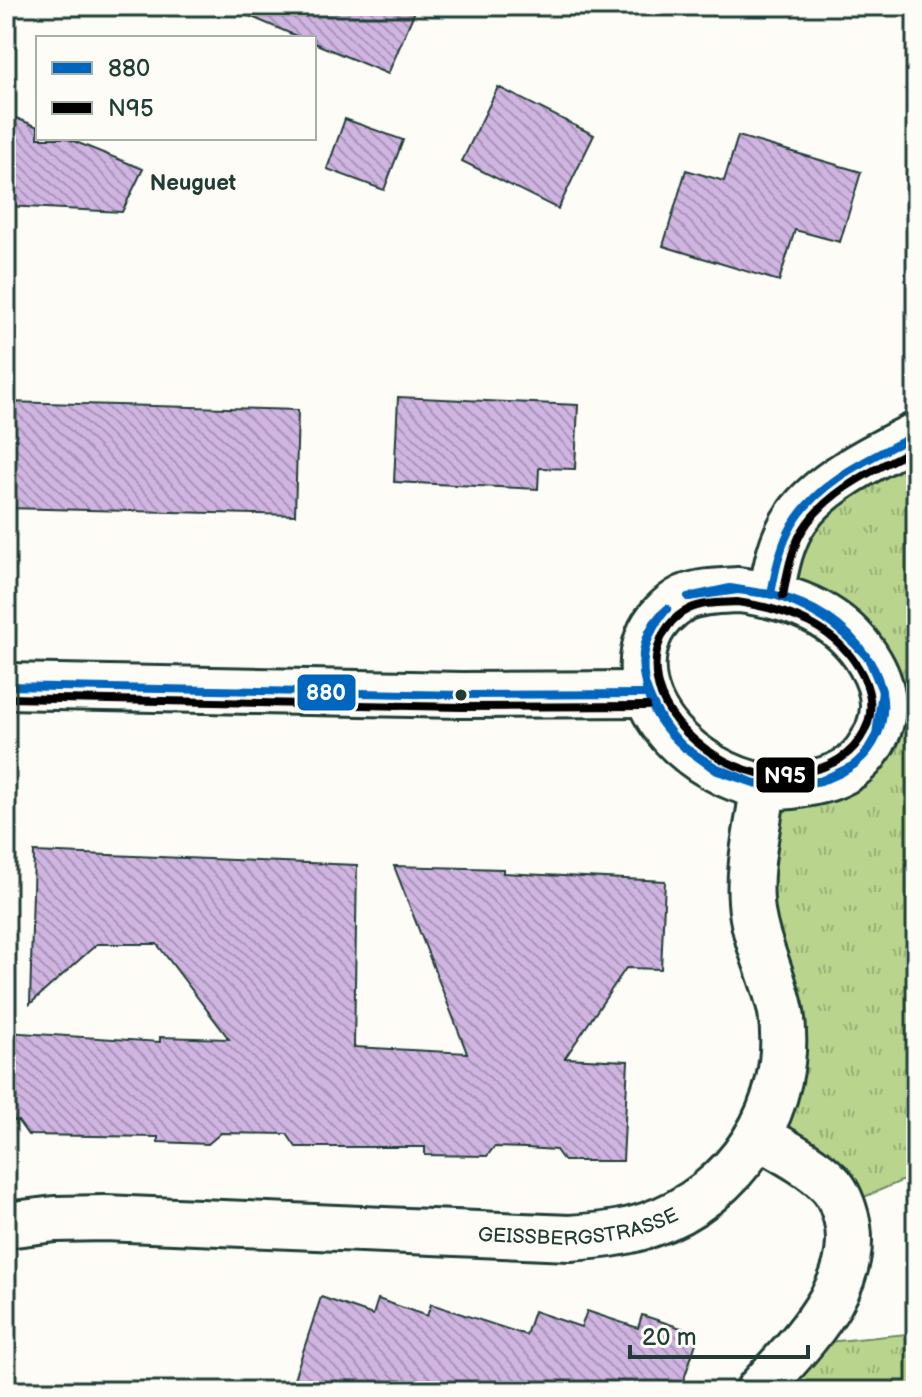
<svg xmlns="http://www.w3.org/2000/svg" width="922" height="1397" viewBox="0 0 922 1397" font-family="'Balsamiq Sans',sans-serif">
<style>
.grass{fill:url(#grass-tufts);stroke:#6c8960;stroke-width:2}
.building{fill:url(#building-back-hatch);stroke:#1f3d34;stroke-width:2}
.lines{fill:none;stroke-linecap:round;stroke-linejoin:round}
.street-casing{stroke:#1f3d34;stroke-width:50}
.secondary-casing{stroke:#1f3d34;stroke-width:50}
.street{stroke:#fdfcf7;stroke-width:44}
.secondary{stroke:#fdfcf7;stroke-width:44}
.bus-1-casing{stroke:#fdfcf7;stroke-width:14}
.bus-2-casing{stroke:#fdfcf7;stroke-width:14}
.bus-1{stroke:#0065bd;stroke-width:8}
.bus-2{stroke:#000;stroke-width:8}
.bus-dot{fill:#1f3d34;stroke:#fdfcf7;stroke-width:3}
.labels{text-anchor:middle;stroke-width:8;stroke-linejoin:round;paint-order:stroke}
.street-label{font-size:20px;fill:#1f3d34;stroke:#fdfcf7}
.neighbourhood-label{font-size:22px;font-weight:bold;fill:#1f3d34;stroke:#fdfcf7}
.line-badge{stroke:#fdfcf7;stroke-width:3}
.badge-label{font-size:22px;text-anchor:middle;font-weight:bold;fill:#fff}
</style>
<defs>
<pattern id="grass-tufts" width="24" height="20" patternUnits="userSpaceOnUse" patternTransform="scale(2)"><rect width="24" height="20" fill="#b9d58d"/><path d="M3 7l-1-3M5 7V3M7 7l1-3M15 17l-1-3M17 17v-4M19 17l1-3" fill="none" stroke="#96ae74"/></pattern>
<pattern id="building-back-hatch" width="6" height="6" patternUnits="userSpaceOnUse" patternTransform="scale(2)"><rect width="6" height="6" fill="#d0b4e1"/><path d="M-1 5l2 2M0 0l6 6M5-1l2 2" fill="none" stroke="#a894b7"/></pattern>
</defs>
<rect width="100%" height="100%" fill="#fdfcf7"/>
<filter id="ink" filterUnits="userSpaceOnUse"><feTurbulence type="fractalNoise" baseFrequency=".0125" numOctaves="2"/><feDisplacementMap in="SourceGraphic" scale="16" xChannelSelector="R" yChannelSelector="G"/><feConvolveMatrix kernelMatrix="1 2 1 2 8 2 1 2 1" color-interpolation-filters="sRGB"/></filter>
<g filter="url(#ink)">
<g class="grass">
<path d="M916,435V1171L911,1177L843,1206L812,1170L772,1108L763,787L797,786L884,711L812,608L780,552Z"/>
<path d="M916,1333V1391H758L798,1345Z"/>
</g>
<g class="building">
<path d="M226,6H417L388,74L314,43V38H301Z"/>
<path d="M498,87L594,135L558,209L462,161Z"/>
<path d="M6,114L38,127V138H66L143,169L122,212L6,206Z"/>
<path d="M345,119L403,140L384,190L327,169Z"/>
<path d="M738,136L861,172L840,242L795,230L779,281L663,246L686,170L724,181Z"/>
<path d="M398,397L578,405L575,469L539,468L538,489L394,482Z"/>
<path d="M6,402L298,410L295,515L6,508Z"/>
<path d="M34,852L357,865L354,1047L467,1053L394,866L503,869V873L665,881L661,969L626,968L565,1058L628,1061L623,1161H564L556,1150L526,1148L494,1147L487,1156L425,1155V1147H296L287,1134L221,1133L208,1144L158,1142V1137L28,1135L18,1121L6,1120V1032L160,1042V1037L229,1039L157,944H97L30,1004Z"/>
<path d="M321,1297L373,1315L378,1299L427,1316L431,1304L526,1335L534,1311L581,1327L587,1311L638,1328L642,1315L699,1334L680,1391H290Z"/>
</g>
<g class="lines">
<defs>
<g id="street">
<path d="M758,1136C782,1150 810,1164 830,1184C838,1192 843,1206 846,1217C864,1285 799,1344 758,1391"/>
<path id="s1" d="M6,1225L55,1219L105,1218L570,1238C596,1236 622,1234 648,1225C736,1196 796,1105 781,1012C774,975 753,939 751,901C748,863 759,824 763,787"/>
</g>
<g id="secondary">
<path d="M738,590C791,596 842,614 870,663C888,694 888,722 866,752C852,771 833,779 810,783C795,786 777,789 762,786C697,774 622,708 648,637C654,621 669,606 684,598C701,591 720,591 738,590Z"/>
<path d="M771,594C776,567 781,539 797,517C821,482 879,454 916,435"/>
<path d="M6,686L461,695L647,694"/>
</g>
</defs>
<use href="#street" class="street-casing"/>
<use href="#secondary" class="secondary-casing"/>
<use href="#street" class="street"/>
<use href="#secondary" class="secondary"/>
<defs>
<g id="bus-1">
<path d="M771,594C775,573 779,552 788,533C811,484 870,458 916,435"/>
<path d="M775,595C812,604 845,624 866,656"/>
<path d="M775,595C815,610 837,624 866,656"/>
<path d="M688,597L730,588L775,595"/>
<path d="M688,597L738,590L775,595"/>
<path d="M645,683C653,708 666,730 685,748"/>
<path d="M645,683C649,710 665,731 685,748"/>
<path d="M645,683C638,657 645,626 667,609"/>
<path d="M645,683C640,654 648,631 667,609"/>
<path d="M6,686L461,695L647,694"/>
<path d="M685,748L715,767L757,784"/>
<path d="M685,748L717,771L757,784"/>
<path d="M820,781L854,765L865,754L876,735L882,691L869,660"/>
<path d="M820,781C877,766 901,711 869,660"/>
<path d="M757,784L788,786L820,781"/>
<path d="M757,784L787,787L820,781"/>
</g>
<g id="bus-2">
<path d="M783,596C787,574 791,551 802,531C826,491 876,469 916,448"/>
<path d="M737,602C788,609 839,627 863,676C870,691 873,707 868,723C858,750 837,765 810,771C796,774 781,777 767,775C711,766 645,713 657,651C661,633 672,617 689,609C704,602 722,603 737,602Z"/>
<path d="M6,698L461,707L647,706"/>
</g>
</defs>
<use href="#bus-1" class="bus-1-casing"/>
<use href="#bus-2" class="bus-2-casing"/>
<use href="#bus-1" class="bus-1"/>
<use href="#bus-2" class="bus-2"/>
</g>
</g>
<circle class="bus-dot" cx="461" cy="695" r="7"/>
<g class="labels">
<g class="street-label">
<text dy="7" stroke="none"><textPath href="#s1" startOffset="574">GEISSBERGSTRASSE</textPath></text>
</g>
<g class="neighbourhood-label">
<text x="193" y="190">Neuguet</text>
</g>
</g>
<g class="line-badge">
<rect x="296" y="673" width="61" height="39" rx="8" fill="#0065bd"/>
<rect x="755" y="756" width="61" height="38" rx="8" fill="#000"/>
</g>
<g class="badge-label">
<text x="326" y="700">880</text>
<text x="785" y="783">N95</text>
</g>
<rect width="922" height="1397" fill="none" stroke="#fdfcf7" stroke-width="32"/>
<rect x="16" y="16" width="890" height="1365" fill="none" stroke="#1f3d34" stroke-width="3" filter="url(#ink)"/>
<rect x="36" y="36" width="280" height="104" fill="#fdfcf7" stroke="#a4b0a9" stroke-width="2"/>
<rect x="52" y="62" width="40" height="12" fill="#0065bd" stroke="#a4b0a9" stroke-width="2"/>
<text x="108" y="76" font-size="24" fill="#1f3d34">880</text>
<rect x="52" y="102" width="40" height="12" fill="#000000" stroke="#a4b0a9" stroke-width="2"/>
<text x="108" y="116" font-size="24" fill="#1f3d34">N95</text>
<path d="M630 1345v12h178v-12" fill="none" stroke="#1f3d34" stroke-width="4"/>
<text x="642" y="1345" font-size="24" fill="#1f3d34" stroke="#fdfcf7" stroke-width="6" paint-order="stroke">20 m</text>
</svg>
